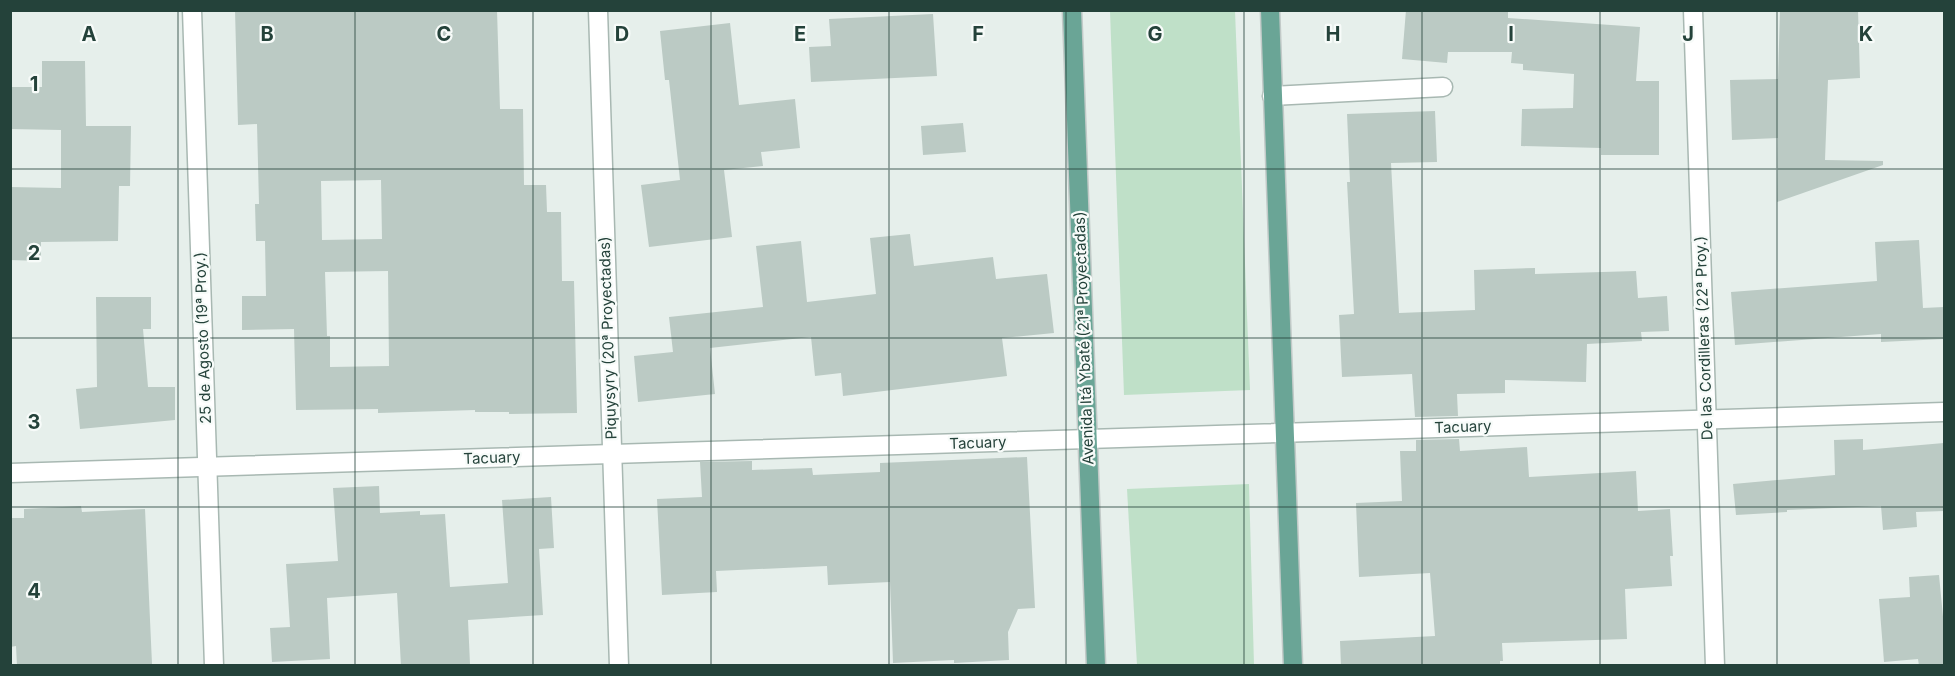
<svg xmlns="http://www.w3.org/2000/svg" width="1955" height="676" viewBox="0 0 1955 676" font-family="Inter,sans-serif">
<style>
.green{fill:#bfe0c8}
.building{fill:#bbcac4;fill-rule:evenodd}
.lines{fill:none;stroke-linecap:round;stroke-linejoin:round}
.minor-casing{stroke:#a8b8b2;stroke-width:21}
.major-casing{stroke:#c2cac8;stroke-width:21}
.minor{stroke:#fff;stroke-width:18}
.major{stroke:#6aa596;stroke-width:18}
.grid{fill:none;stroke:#24423a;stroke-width:1.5;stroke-opacity:0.55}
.labels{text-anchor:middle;stroke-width:4.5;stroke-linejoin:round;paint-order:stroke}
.street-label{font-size:15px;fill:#24423a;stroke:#f7fbf9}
.grid-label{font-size:20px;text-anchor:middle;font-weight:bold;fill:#24423a;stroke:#f7fbf9;stroke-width:4.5;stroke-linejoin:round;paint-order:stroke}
</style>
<rect width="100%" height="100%" fill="#e6efeb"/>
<g class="green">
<path d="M1110,11H1235L1250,390L1124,395Z"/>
<path d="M1249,484L1254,665H1137L1127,489Z"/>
</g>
<g class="building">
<path d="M235,10H497L500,109H523L524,185H546L547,212H561L562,281H574L577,413L509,414V412H475V410L378,413V409L296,410L294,329L242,330V296H266L265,241H256L255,204H259L257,124L238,125ZM381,180L382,239L322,240L321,181ZM388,271L389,366L330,367V336H327L325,272Z"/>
<path d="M1406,10H1508V18L1640,27L1636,81H1659V155H1601V148L1521,146L1522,109L1573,108L1574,74L1523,70V64L1511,63L1512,52H1448L1447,63L1402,59Z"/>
<path d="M1780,10H1858L1860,78L1828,80L1825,160L1883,161V165L1777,202L1778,138L1732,140L1730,80L1778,79Z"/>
<path d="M933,14L937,76L811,82L809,47L831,46L829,19Z"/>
<path d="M730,23L739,105L795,99L800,148L761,152L763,166L724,170L732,237L649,247L641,185L680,180L669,80H665L660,31Z"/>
<path d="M42,61H85L86,126H131L130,186H119L118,241L41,242V261L10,260V187L61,188V130L10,129V87H42Z"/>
<path d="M1435,111L1437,162L1391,163L1399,313L1475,310L1474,270L1535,268V274L1636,271L1638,298L1667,296L1669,331L1641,332L1642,341L1587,344L1586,382L1505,380V393L1457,394L1458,416L1415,417L1412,374L1342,377L1339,315L1354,314L1347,182H1350L1347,114Z"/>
<path d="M963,123L966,152L923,155L921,126Z"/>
<path d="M910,234L914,266L993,257L996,279L1047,274L1054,333L1002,338L1007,376L843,396L841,373L815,376L811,337L710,348L715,394L638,402L634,356L673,352L669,317L763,307L756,246L801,241L807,302L876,294L870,238Z"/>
<path d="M1919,240L1923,308L1944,307V339L1881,342V334L1735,345L1731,292L1877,281L1875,242Z"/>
<path d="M96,297H151V329H143L148,387H175V420L80,429L76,389L97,387Z"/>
<path d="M1459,439L1460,451L1527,447L1529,477L1636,471L1638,511L1670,509L1673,556H1670L1672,586L1625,589L1627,639L1502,643L1503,661H1500V666H1341L1340,641L1435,636L1430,573L1359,577L1356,503L1402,501L1400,451H1416V440Z"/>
<path d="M1863,439V450L1944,443V511L1916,512L1917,527L1883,530L1881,506L1787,510V512L1736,515L1733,484L1835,475L1834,440Z"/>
<path d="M1027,457L1035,608L1018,609L1008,632L1009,660L954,663V660L893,663L890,582L828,585L827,566L716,571L717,592L662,595L657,499L702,497L700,462L752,461V470L812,468L813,475L880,472V463Z"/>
<path d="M379,486L380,513L420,511V515L445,514L450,587L508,583L502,500L551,497L554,548L539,549L543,615L468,620L470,664L401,666L397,593L327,598L330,659L272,662L270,628L290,627L286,564L338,561L333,488Z"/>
<path d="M81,506L82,512L145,509L152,664H145V666H17L16,646L10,647V518H24V509Z"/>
<path d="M1939,575L1944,627V666H1919L1918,659L1884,662L1879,599L1910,597L1909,577Z"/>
</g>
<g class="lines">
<defs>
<g id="minor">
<path d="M192,10L214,666"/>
<path d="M598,10L619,666"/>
<path d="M1693,10L1715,666"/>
<path d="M1272,96L1443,87"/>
<path d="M10,473L1944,412"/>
</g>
<g id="major">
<path d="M1072,10L1096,666"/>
<path d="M1270,10L1293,666"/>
</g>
</defs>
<use href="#minor" class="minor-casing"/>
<use href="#major" class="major-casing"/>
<use href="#minor" class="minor"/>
<use href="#major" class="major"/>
</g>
<path class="grid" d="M178,10V666M355,10V666M533,10V666M711,10V666M889,10V666M1066,10V666M1244,10V666M1422,10V666M1600,10V666M1777,10V666M10,169H1944M10,338H1944M10,507H1944"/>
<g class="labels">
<g class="street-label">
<text transform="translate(203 338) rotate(-92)" y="5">25 de Agosto (19ª Proy.)</text>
<text transform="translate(608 338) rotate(-92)" y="5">Piquysyry (20ª Proyectadas)</text>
<text transform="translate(1084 338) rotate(-92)" y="5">Avenida Itá Ybaté (21ª Proyectadas)</text>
<text transform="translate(1704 338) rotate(-92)" y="5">De las Cordilleras (22ª Proy.)</text>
<text transform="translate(1463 427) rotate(-2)" y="5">Tacuary</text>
<text transform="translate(978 443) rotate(-2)" y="5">Tacuary</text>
<text transform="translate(492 458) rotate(-2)" y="5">Tacuary</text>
</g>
</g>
<g class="grid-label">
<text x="89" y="41">A</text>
<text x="267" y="41">B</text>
<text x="444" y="41">C</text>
<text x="622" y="41">D</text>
<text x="800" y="41">E</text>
<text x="978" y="41">F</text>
<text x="1155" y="41">G</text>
<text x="1333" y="41">H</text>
<text x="1511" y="41">I</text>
<text x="1688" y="41">J</text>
<text x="1866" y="41">K</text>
<text x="34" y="91">1</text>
<text x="34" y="260">2</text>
<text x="34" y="429">3</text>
<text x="34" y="598">4</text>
</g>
<rect width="1955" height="676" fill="none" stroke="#24423a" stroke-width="24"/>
</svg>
